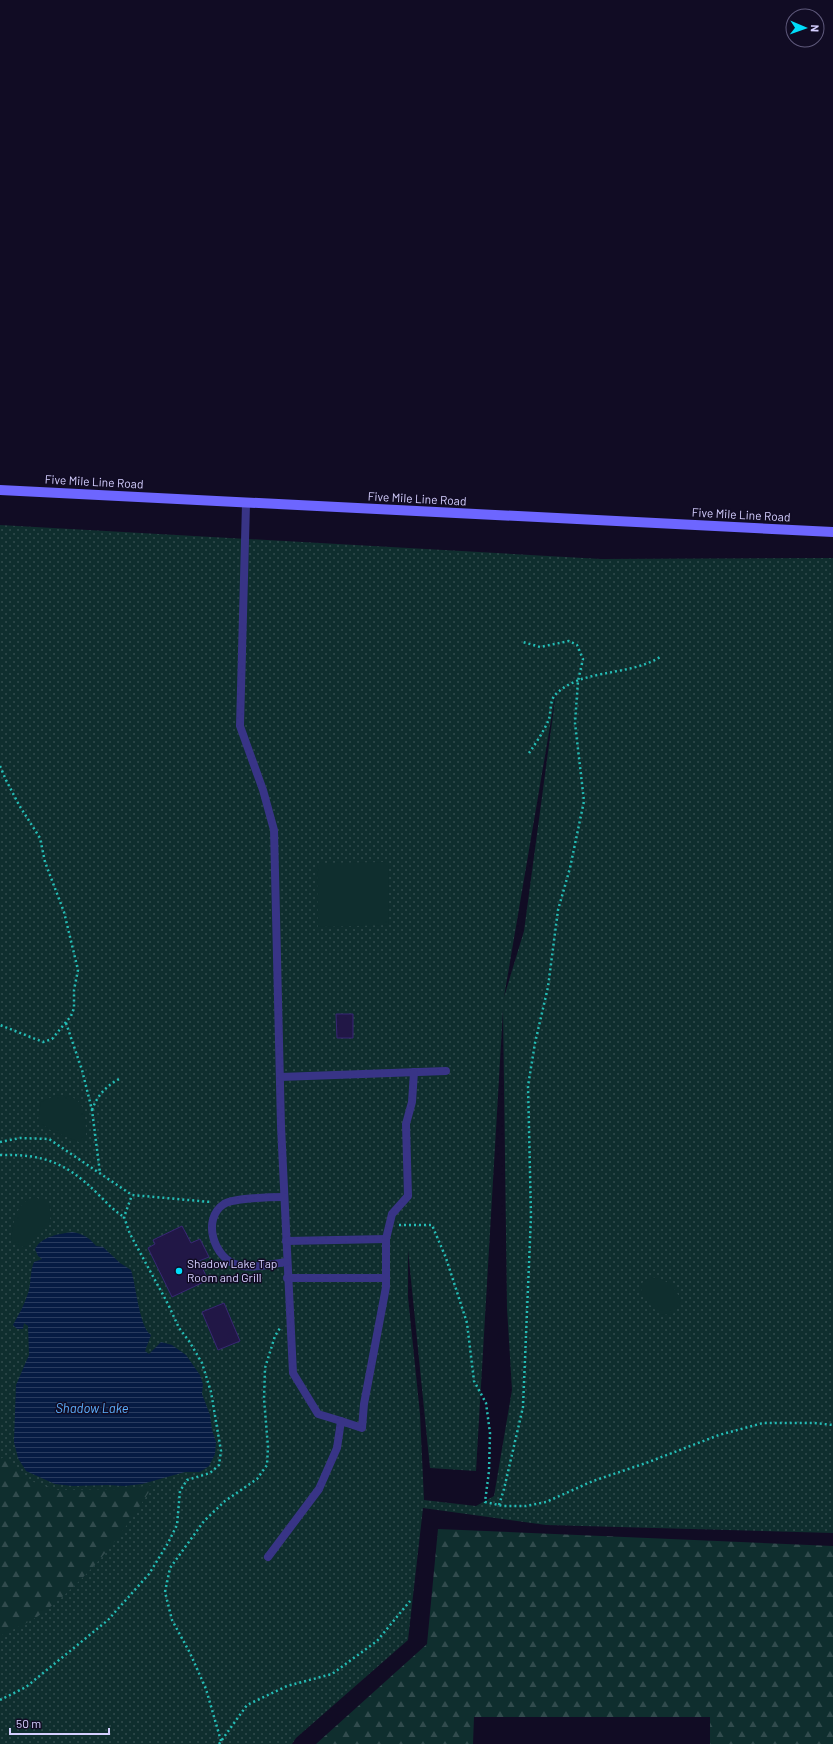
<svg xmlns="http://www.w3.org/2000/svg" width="833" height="1744" viewBox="0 0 833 1744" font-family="Barlow,sans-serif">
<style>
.grass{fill:url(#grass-dots);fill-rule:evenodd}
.forest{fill:url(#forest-firs)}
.park{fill:#0f2e2e}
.water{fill:url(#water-rules)}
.building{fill:#211746;stroke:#382774}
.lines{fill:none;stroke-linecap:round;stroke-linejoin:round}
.path{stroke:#25bdb6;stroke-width:2.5;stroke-dasharray:2 3;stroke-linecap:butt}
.service{stroke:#383486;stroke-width:8}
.secondary{stroke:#6d66ff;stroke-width:10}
.poi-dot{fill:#00ddfa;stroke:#110c24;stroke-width:1.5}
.labels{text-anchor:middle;stroke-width:3;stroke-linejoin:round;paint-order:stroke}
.street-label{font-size:12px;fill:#d5cfff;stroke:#110c24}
.poi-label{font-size:12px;fill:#d5cfff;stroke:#110c24;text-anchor:start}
.water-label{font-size:13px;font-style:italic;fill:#5db1ff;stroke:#110c24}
</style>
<defs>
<pattern id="grass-dots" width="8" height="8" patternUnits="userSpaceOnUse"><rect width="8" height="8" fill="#0f2e2e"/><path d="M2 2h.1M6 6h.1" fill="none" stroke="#314b4d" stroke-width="1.8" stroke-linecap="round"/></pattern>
<pattern id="forest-firs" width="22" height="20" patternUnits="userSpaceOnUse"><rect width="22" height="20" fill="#0f2e2e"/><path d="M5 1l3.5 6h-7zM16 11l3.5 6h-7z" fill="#314b4d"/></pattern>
<pattern id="water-rules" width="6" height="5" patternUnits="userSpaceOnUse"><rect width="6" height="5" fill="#061b43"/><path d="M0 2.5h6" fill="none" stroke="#293b5f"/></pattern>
</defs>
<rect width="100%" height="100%" fill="#110c24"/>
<path class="grass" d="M0,525L601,559L833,558V1533L546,1525L423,1508L408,1640L296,1738L292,1744H0ZM557,685L524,931L504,997ZM503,1010L507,1308L512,1390L494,1496L476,1506L424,1500L420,1414L408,1297V1250L430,1468L476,1471Z"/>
<g class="forest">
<path d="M4,1457L28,1480L58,1490L124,1489L153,1485C124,1534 87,1580 41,1614C29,1623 13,1629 0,1636V1459Z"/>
<path d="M438,1529L833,1546V1744H710V1717H474L473,1744H316L427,1644Z"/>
</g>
<g class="park">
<path d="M388,862L389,925L318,927L317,863Z"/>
<path d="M57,1095C62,1096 69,1096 73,1098C86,1103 86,1124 86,1136L79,1142L50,1130L38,1121L41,1102Z"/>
<path d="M35,1197L49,1204L51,1216L49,1222L31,1243L27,1246L21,1247L11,1240C13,1223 16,1201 35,1197Z"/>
<path d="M652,1277C669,1281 674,1285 681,1301L673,1314L661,1315L651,1306L641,1293L642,1283Z"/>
</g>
<path class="water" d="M72,1232C83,1234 89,1237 96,1246L103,1247L120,1263L131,1270C136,1284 139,1327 151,1335L145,1351L149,1354L161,1342L172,1345L186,1355L200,1375L203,1384L202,1394L210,1415L212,1430L216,1442L215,1454L209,1466L200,1472H185L142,1484L124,1486L108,1485L73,1486L55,1484L26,1471L18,1458L14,1442L16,1385L29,1355L28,1326L24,1323L23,1329H17L13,1325C20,1312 25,1304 29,1290C31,1281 30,1272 34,1262L42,1259L38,1256L35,1249C42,1236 59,1234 72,1232Z"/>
<g class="building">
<path d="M336,1014H353V1038H337Z"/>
<path d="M182,1226L191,1243L200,1239L209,1257L199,1261L208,1280L172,1297L148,1248L155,1244L153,1240Z"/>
<path d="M224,1303L240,1341L218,1350L202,1312Z"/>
</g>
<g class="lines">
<g class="path">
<path d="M529,753C536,743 544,731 549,719C551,712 550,700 555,695C581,668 628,677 660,657"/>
<path d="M0,766L6,780L19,805L40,838L45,862L64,912L78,970L74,990V1008L71,1016L52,1039L43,1042L0,1025"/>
<path d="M66,1023L82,1070L92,1110L100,1173"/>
<path d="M92,1110C97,1096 106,1086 119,1079"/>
<path d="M0,1142L20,1138L49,1139L132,1195L211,1202"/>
<path d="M0,1155C43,1154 65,1162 97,1193C106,1202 113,1210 124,1217"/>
<path d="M399,1225H432L446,1258L467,1323L474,1381L486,1403L490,1433L489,1471L485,1502L503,1506H526L546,1502L593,1481L646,1463L719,1435L763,1423H814L833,1425"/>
<path d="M499,1505L504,1489L523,1407L531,1216L528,1086L535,1043L548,987L558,910L570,868L584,801L575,723L578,681L583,659L577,645L569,641L540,647L523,642"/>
<path d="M0,1700L26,1687L108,1620L149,1574L168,1543L177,1525L180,1491L187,1480L210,1473L219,1465L221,1451L211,1392L202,1363L189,1341L179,1328L168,1304L130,1234L124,1217L132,1195"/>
<path d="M221,1741L206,1689L190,1653L172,1620L165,1592L170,1568L204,1521L225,1501L257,1479L267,1465L268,1447L264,1399L265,1368L275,1336L280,1328"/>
<path d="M219,1744L247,1705L287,1686L332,1674L377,1641L410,1601"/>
</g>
<g class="service">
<path d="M246,504L240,726L263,790L274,830L281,1126L293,1373L318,1414L341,1421"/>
<path d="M280,1077L446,1071"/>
<path d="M284,1197C271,1197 234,1198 224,1204C201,1219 214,1259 238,1265C253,1269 271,1264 286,1262"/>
<path d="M286,1241L386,1239"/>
<path d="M287,1278H386"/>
<path d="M268,1557L319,1489L337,1448L341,1421L362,1428L364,1404L386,1287V1239L392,1214L408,1196L406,1124L412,1102L414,1072"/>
</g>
<path class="secondary" d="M0,490L833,532"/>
</g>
<circle class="poi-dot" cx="179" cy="1271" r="4"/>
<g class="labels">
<g class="street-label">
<text transform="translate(94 482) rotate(3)" y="4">Five Mile Line Road</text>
<text transform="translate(417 499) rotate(3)" y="4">Five Mile Line Road</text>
<text transform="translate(741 515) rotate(3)" y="4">Five Mile Line Road</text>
</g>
<g class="poi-label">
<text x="187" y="1268">Shadow Lake Tap<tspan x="187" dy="14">Room and Grill</tspan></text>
</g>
<g class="water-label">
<text x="92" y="1413">Shadow Lake</text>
</g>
</g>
<g transform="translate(805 28) rotate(92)"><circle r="19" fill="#110c24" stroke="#5f5a7c"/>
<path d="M0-3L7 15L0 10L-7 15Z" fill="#00ddfa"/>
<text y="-6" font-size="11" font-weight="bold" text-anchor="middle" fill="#d5cfff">N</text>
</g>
<path d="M10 1728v6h99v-6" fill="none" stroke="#d5cfff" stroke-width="2"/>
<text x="16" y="1728" font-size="12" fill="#d5cfff" stroke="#110c24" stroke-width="3" paint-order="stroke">50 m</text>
</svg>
